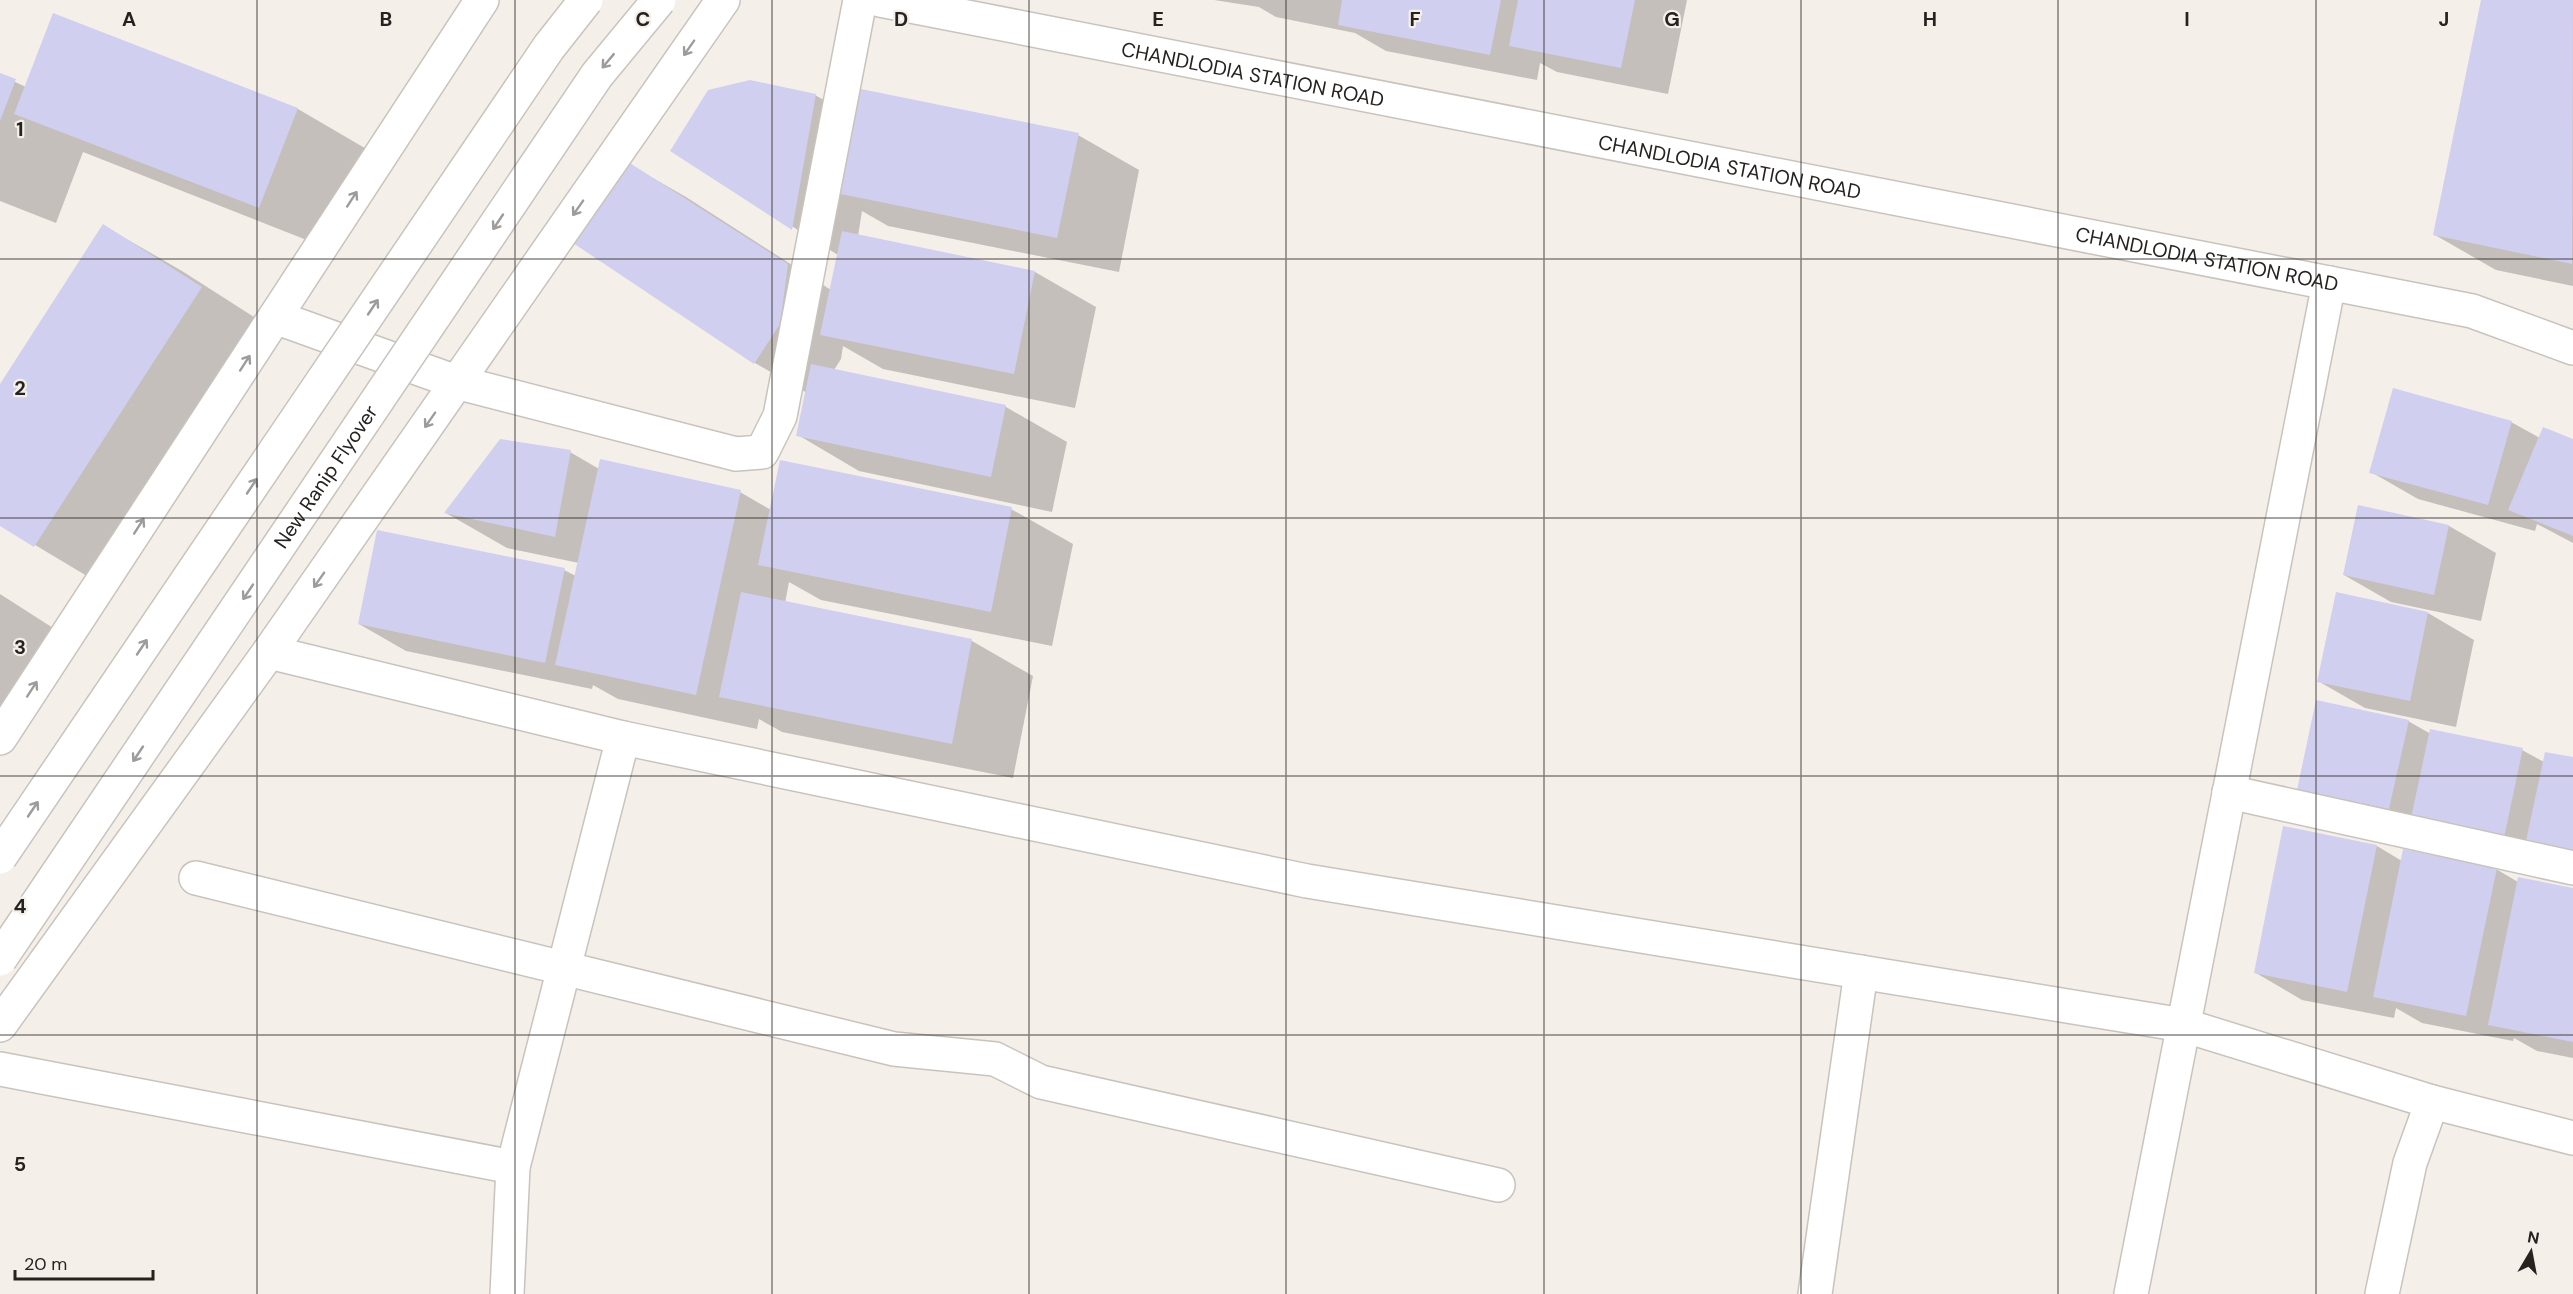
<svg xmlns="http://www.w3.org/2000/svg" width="2573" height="1294" viewBox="0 0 2573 1294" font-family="'DM Sans',sans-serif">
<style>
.shadow{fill:#0003}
.building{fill:#d1cfef}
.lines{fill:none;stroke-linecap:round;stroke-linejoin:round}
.minor-casing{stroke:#c9c3bd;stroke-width:36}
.minor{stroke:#fff;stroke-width:33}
.major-bridge-casing{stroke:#c9c3bd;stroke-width:36;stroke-linecap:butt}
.major-bridge{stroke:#fff;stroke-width:33}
.oneway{stroke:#9d9c9b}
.grid{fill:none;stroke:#252220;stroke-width:1.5;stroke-opacity:0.55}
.labels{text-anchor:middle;stroke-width:4.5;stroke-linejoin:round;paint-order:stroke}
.street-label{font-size:20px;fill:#252220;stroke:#f5efe9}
.grid-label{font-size:20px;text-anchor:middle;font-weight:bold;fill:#252220;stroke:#f5efe9;stroke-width:4.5;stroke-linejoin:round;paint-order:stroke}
</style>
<rect width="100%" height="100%" fill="#f5efe9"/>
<g class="shadow">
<path d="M1214,0H1687L1668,94L1557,72L1540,63L1537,80L1386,51L1355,33L1276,17L1259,7Z"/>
<path d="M2483,0H2573V286L2496,270L2435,235Z"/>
<path d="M0,75L26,87L298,109L375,154L337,252L83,152L56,223L0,201Z"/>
<path d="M815,95L843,111L1078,135L1139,170L1119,272L888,226L862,211L858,236L1035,272L1096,307L1075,408L883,369L843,346L841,359L834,370L1006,407L1067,442L1052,512L859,471L798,435L807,393L755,363L569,239L625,162L686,197L831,290L838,255L672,151Z"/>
<path d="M104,226L182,271L279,333L112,591L0,524V387Z"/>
<path d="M2511,422L2540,438L2573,441V543L2537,524L2535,531L2418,499L2371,472Z"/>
<path d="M570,452L599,469L740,492L771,510L1011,509L1073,544L1052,646L821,600L789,582L785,603L972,641L1033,676L1013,778L782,732L759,719L757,729L618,699L593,685L592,689L406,651L359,624L564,570L576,576L579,563L507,548L446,513Z"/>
<path d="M2359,506L2449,526L2496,553L2481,621L2391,602L2344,575Z"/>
<path d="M0,594L64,635L0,734Z"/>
<path d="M2337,594L2428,613L2474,640L2456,727L2365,708L2318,681Z"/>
<path d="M2408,721L2431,734L2522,750L2544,762L2573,759V866L2345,816L2299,789Z"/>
<path d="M2377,846L2402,861L2496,869L2518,882L2573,890V1058L2537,1051L2514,1038L2513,1041L2422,1023L2396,1008L2394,1018L2302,1000L2256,973Z"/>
</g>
<g class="building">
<path d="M1342,0H1501L1490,55L1338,25Z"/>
<path d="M1518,0H1635L1621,68L1509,46Z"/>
<path d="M2481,0H2573L2572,264L2433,235Z"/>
<path d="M53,13L298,108L259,208L14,114Z"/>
<path d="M0,73L16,79L0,121Z"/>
<path d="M750,80L816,94L792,230L670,151L708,90Z"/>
<path d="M846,86L1079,133L1057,238L826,191Z"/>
<path d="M625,160L788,264L780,324L754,364L567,239Z"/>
<path d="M103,224L202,287L34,547L0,526V384Z"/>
<path d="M842,231L1035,271L1014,374L820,335Z"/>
<path d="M811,364L1006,405L991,477L796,436Z"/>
<path d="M2393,388L2512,421L2488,505L2369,473Z"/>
<path d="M2543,427L2573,439V536L2508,510Z"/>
<path d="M500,439L571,450L555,537L444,513Z"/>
<path d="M600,459L741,490L696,695L555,665Z"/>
<path d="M780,460L1012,507L991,612L758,565Z"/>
<path d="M2358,505L2449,525L2434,595L2343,575Z"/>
<path d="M377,530L565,568L545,663L358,624Z"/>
<path d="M741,592L972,639L952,744L719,697Z"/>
<path d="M2336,592L2428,612L2410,701L2317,682Z"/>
<path d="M2316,700L2409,720L2389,809L2297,790Z"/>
<path d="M2430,729L2523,748L2504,838L2411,818Z"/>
<path d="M2545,752L2573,757V851L2526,841Z"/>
<path d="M2283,826L2377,845L2347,992L2254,973Z"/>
<path d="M2403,849L2497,868L2466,1016L2373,997Z"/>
<path d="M2518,877L2573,888V1042L2488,1025Z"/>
</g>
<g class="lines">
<defs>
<g id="minor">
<path id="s1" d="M880,0C1410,108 1942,206 2472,311L2573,348"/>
<path d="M275,317L456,382L736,454L762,452L780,416L860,0"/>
<path d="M269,652L623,738"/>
<path d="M0,738L482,0"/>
<path d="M2229,792L2573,868"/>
<path d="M196,878L894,1049L995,1059L1041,1082L1498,1185"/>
<path d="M0,1025L269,652L723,0"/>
<path d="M0,1069L513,1167"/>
<path d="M507,1294L513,1167L623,738L1307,881L2183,1025L2432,1102L2573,1138"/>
<path d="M1815,1294L1861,972"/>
<path d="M2131,1294L2329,283"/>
<path d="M2382,1294L2410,1163L2432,1102"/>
</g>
</defs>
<use href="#minor" class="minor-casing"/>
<use href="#minor" class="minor"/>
<defs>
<g id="major-bridge">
<path d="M0,857L549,47L586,0"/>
<path id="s2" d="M0,959L597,75L659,0"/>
</g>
</defs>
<use href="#major-bridge" class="major-bridge-casing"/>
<use href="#major-bridge" class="major-bridge"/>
</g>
<defs><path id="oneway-shaft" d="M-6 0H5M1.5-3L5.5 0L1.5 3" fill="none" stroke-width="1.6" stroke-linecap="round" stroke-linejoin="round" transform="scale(1.5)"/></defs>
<g class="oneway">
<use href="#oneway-shaft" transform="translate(689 48) rotate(125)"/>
<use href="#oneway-shaft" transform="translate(608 61) rotate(130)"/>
<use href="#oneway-shaft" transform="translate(352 199) rotate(-57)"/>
<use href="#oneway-shaft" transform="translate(578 208) rotate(125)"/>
<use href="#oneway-shaft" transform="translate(498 222) rotate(124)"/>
<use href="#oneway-shaft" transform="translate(373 307) rotate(-56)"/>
<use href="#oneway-shaft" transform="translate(245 363) rotate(-57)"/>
<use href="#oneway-shaft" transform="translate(430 420) rotate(125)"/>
<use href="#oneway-shaft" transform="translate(252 486) rotate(-56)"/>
<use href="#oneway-shaft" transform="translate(139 526) rotate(-57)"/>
<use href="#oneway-shaft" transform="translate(319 580) rotate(125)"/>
<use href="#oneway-shaft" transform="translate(248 592) rotate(124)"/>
<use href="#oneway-shaft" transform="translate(142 647) rotate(-56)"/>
<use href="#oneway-shaft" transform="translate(32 689) rotate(-57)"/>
<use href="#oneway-shaft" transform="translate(138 754) rotate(124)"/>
<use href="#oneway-shaft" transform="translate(33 809) rotate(-56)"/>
</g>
<path class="grid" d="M257,0V1294M515,0V1294M772,0V1294M1029,0V1294M1286,0V1294M1544,0V1294M1801,0V1294M2058,0V1294M2316,0V1294M0,259H2573M0,518H2573M0,776H2573M0,1035H2573"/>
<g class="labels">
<g class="street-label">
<text dy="7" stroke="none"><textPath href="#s1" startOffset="380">CHANDLODIA STATION ROAD</textPath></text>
<text dy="7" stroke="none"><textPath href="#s1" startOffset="866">CHANDLODIA STATION ROAD</textPath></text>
<text dy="7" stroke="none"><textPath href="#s1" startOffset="1352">CHANDLODIA STATION ROAD</textPath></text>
<text dy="7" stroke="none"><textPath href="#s2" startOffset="582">New Ranip Flyover</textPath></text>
</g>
</g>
<g class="grid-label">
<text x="129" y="26">A</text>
<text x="386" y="26">B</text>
<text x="643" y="26">C</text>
<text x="901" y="26">D</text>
<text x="1158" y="26">E</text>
<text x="1415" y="26">F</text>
<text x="1672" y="26">G</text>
<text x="1930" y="26">H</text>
<text x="2187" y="26">I</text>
<text x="2444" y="26">J</text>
<text x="20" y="136">1</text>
<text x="20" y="395">2</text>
<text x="20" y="654">3</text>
<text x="20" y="913">4</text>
<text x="20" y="1171">5</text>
</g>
<g transform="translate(2531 1252) rotate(10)" stroke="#f5efe9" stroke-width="4.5" paint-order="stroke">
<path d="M0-4.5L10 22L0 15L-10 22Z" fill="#252220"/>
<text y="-9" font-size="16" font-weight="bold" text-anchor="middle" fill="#252220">N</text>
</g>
<path d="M15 1270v9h138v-9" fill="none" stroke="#252220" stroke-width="3"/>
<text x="24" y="1270" font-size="18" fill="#252220" stroke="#f5efe9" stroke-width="4.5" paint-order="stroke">20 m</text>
</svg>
